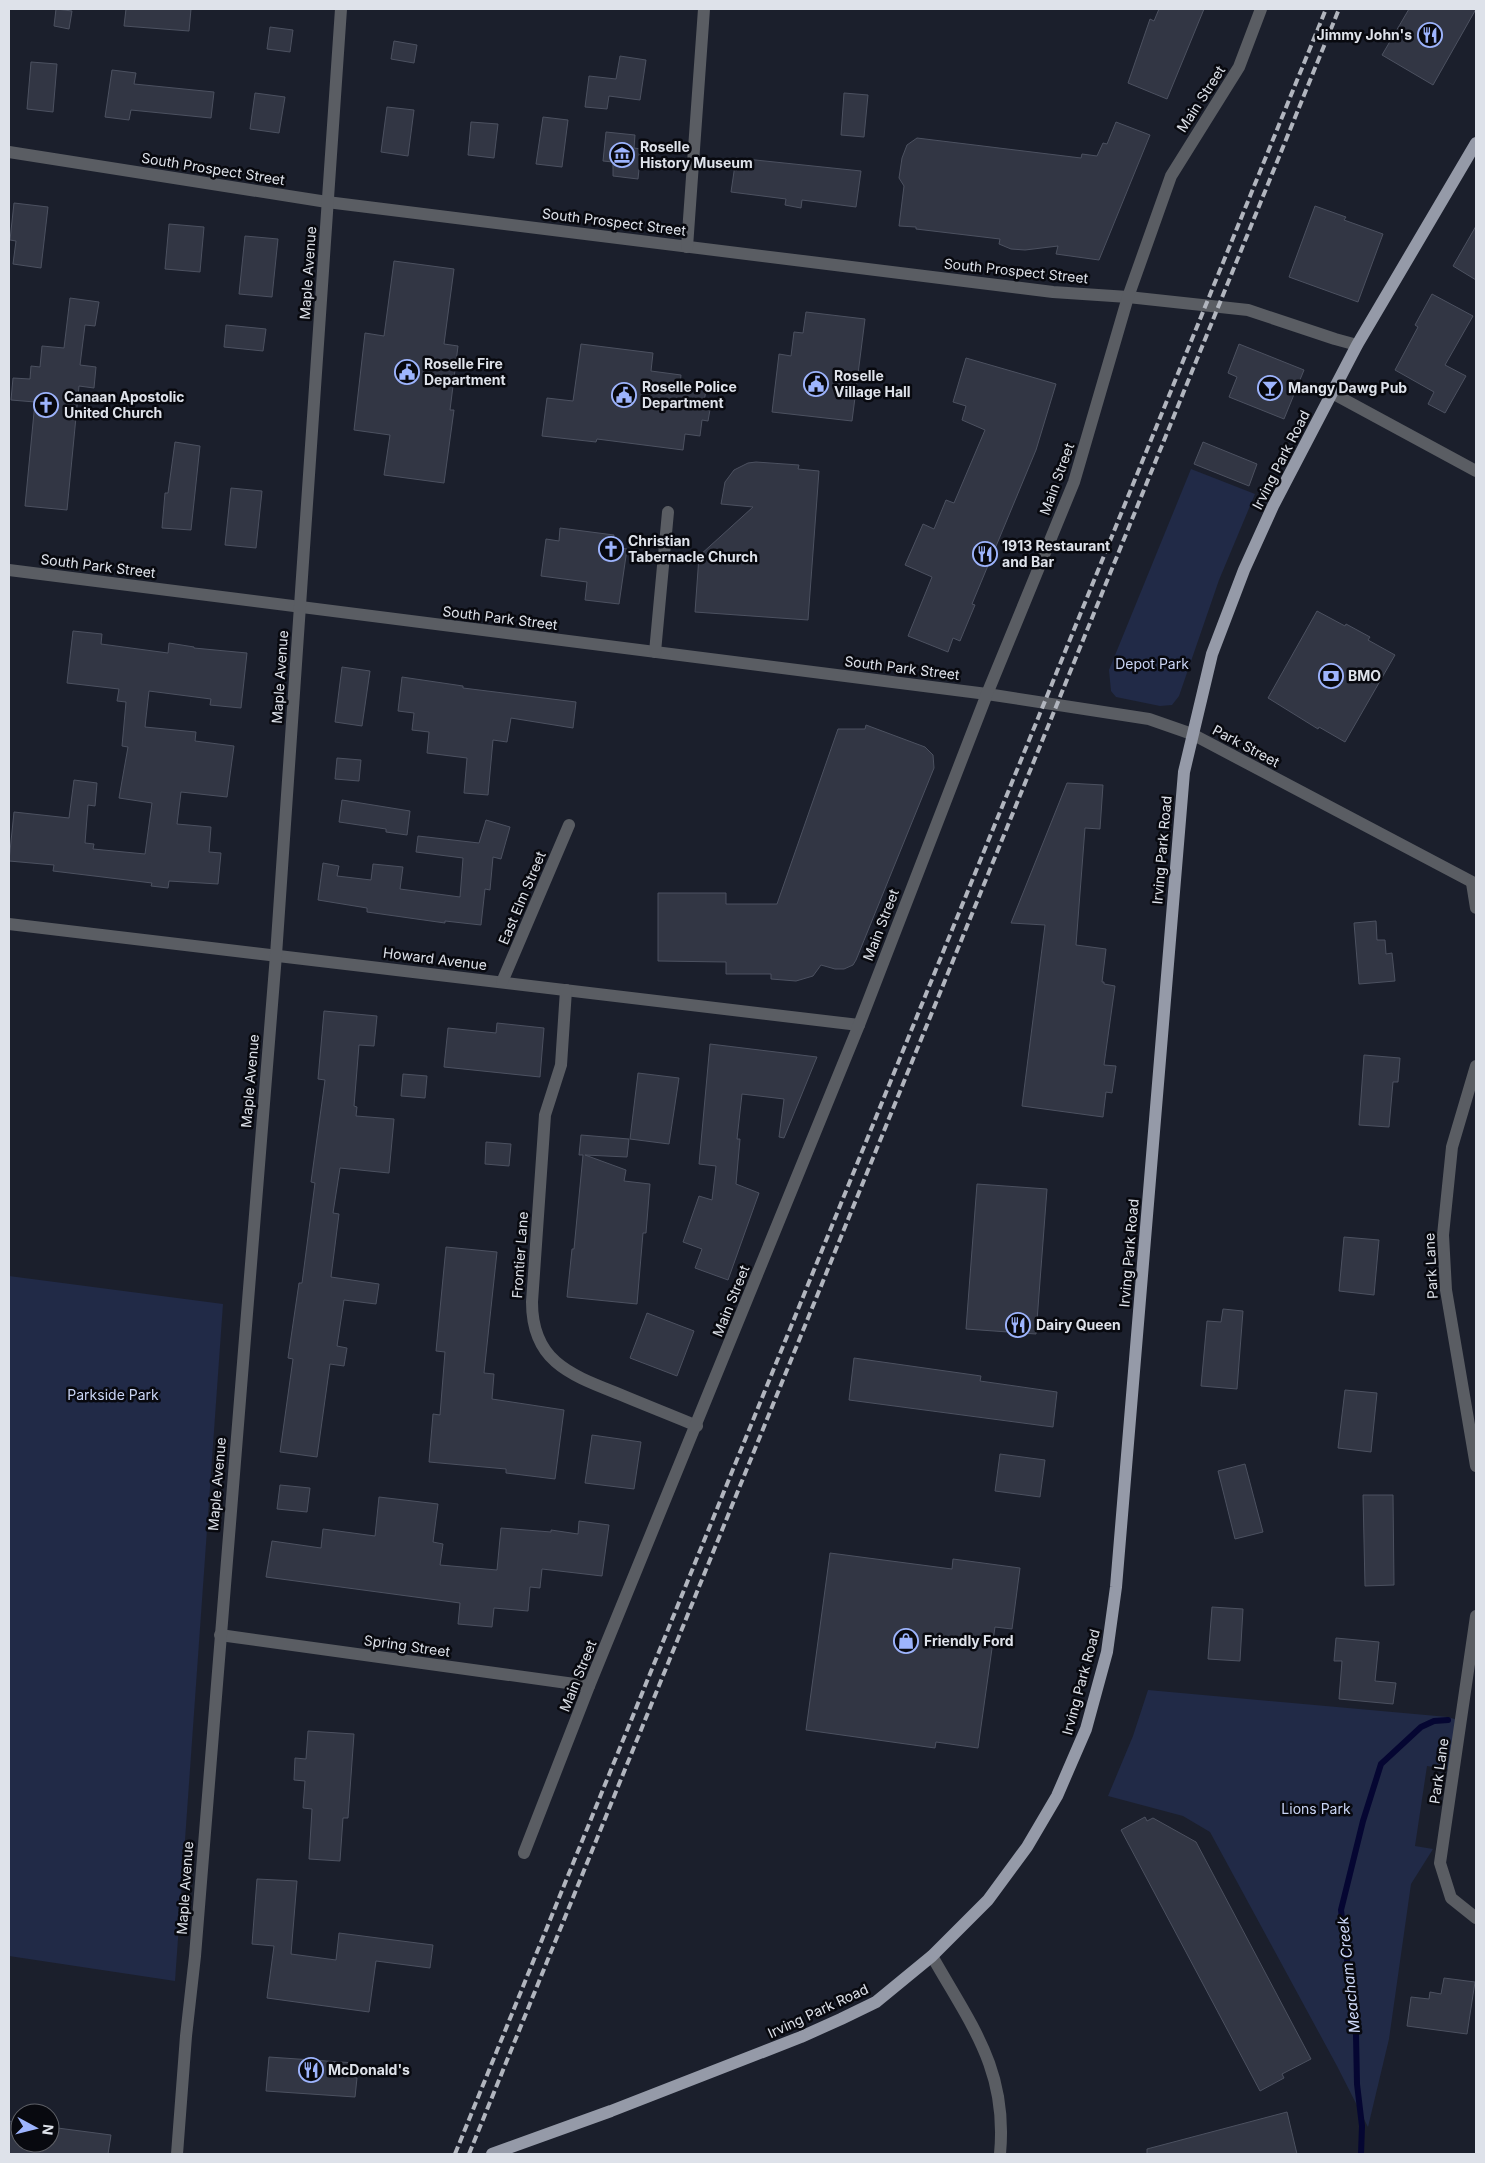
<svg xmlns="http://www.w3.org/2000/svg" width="1485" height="2163" viewBox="0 0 1485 2163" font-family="Inter,sans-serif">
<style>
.green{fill:#212a47}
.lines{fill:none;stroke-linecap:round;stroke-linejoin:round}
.stream{stroke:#050632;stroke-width:6}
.building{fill:#323644;stroke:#4c5160}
.minor{stroke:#5a5d63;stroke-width:12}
.major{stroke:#959aa8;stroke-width:12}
.rail{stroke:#b1b5be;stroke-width:4;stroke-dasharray:8 4;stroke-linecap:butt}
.labels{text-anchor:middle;stroke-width:5;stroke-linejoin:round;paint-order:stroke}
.poi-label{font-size:14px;font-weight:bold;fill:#dee2ea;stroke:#08090f;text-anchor:start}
.street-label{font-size:14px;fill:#dee2ea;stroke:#08090f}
.park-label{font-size:14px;fill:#cad5f5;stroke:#08090f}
.water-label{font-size:15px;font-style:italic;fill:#ced9f9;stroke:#08090f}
</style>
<rect width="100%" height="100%" fill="#1b1f2c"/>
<g class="green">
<path d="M1191,469L1255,494L1219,580L1179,696L1172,705L1160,706L1116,697L1111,691L1109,670Z"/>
<path d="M9,1276L223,1304L175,1981L9,1956Z"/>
<path d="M1148,1690L1448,1717L1461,1721L1454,1770L1427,1766L1415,1846L1433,1849L1411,1884L1389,2039L1368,2127L1337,2066L1210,1832L1183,1816L1108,1796L1133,1736Z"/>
</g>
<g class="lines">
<path class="stream" d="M1361,2154L1362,2126L1357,2084L1356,2035L1341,1910L1363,1821L1381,1764L1421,1727L1434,1721L1448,1720"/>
</g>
<g class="building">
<path d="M56,9L72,11L69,29L54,26Z"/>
<path d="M126,9H191L189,31L124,26Z"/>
<path d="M1159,9H1204L1167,99L1128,83L1150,19L1154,21Z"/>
<path d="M1409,9H1476L1433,85L1382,55Z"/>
<path d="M270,27L293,30L290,52L267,49Z"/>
<path d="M394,41L417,45L414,63L391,59Z"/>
<path d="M620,56L646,60L640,100L609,96L607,109L585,107L589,76L616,79Z"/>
<path d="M31,62L57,64L53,112L27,109Z"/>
<path d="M112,70L136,73L134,84L214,92L211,118L131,110L129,120L105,117Z"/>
<path d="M255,93L285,97L279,133L250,129Z"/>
<path d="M844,93L868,95L864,137L841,135Z"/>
<path d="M387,107L414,110L408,156L381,152Z"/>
<path d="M543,117L568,120L562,167L536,164Z"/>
<path d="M471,122L498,124L494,158L468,155Z"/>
<path d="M1116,122L1150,135L1099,260L1056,254L1058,246L1025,250L1011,249L999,244L1000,239L916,229V227L899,226L904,186L899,178L902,158L907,145L917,138L1081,158L1082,154L1097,156L1103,143L1107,144Z"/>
<path d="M606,132L635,135L634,148L641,149L638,179L613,176V162L603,161Z"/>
<path d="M736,158L861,171L856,207L802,200L801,208L785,205L786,199L731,192Z"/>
<path d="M14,203L48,207L41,268L13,264L16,241L10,240Z"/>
<path d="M1315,206L1346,217L1344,220L1383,234L1358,302L1289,277Z"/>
<path d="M169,224L204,227L200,272L165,269Z"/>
<path d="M1476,226V280L1453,266Z"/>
<path d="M245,236L278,239L272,297L239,294Z"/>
<path d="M394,261L454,269L444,344L458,346L450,410H454L444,483L384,475L390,435L354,430L365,333L384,336Z"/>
<path d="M1432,294L1473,316L1445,365L1466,376L1445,413L1428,404L1434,392L1395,370L1418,327L1415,325Z"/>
<path d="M70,298L99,302L95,326L85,325L80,365L96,367L94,388L79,386L67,510L25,506L35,402L11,400L13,378L30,379L31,366L40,367L42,346L64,348Z"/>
<path d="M806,312L865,319L852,421L772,412L779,354L791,356L794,332L803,333Z"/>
<path d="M226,325L266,329L263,351L224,347Z"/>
<path d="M581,344L653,353L651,371L681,375L680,386L706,389L704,403L711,404L708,421L702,420L700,436L685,434L683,450L597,439L596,442L542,436L547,398L573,401Z"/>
<path d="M1239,344L1304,370L1284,419L1229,397L1237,377L1228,373Z"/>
<path d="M966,358L1056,384L1036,450L972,604L975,605L960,641L953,638L948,652L908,636L932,577L905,565L923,524L934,529L946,500L954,503L985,430L962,420L966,406L953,402Z"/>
<path d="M175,442L200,446L191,530L162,528L165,493H168Z"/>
<path d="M1203,442L1257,464L1249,486L1194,464Z"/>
<path d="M756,462L799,465L798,469L819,471L808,620L695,612L699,556L753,507L721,504L725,482L734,470L748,463Z"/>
<path d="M231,488L262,491L256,548L225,545Z"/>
<path d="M560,528L614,535L612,547L627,549L619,604L585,600L587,582L541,576L546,539L559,541Z"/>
<path d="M1317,611L1345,626L1346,624L1370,637L1368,640L1395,655L1345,742L1319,727L1318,729L1268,698Z"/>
<path d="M73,631L102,634L101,644L168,653L169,643L194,647V648L247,653L241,708L210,705L211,699L149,691L145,727L196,732L195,741L234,746L227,797L181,792L177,824L211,827L209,852L221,853L218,884L169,881L168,888L151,886L152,883L53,871L54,865L9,861L14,812L69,818L74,780L97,783L95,806L88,805L85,843L94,844L93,849L145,854L152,803L119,798L128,747L122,746L126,702L117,701L119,689L67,683Z"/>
<path d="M342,667L370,671L362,726L335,722Z"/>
<path d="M402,677L463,686V688L576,702L573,728L511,718L507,742L493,740L488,795L464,793L467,758L427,753L429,732L412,730L414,713L398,711Z"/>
<path d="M866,725L925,747L933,755L934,768L856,960L853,965L844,969H835L821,965L813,976L796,981L771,979V974H726V962L658,961V893H726V904H777L838,729H865Z"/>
<path d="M337,758L361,760L359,781L335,779Z"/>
<path d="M1067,783L1103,785L1100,829L1085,828L1076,945L1106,949L1102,982H1104V984L1115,986L1104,1065L1116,1066L1112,1093L1106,1092L1103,1117L1022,1106L1045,925L1011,923Z"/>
<path d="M342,800L410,811L407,835L386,832V829L339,822Z"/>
<path d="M486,820L510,827L501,859L493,857L490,890L485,889L481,925L445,921V923L367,912V908L318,900L323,863L339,866L337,876L371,880L373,864L403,867L400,889L460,897L463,858L416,852L418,836L479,843Z"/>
<path d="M1376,921L1377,940H1385L1386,954L1392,953L1395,981L1359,984L1354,923Z"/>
<path d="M324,1011L377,1016L374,1046L359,1045L354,1106L357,1107L356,1116L394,1119L389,1173L340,1168L333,1213L339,1214L331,1277L379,1284L376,1304L344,1300L337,1346L347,1348L344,1366L330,1364L317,1457L280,1452L293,1359L288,1358L299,1283H302L315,1183L311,1182L325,1080L318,1079Z"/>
<path d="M497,1023L544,1028L540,1077L444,1067L448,1028L496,1033Z"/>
<path d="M710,1044L817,1057L784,1138L779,1137L784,1099L742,1094L737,1139H740L736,1184L759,1193L728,1280L695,1268L702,1249L683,1242L699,1196L712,1200L716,1166L699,1164Z"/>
<path d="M1364,1055L1400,1058L1398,1082H1393L1389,1127L1359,1125Z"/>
<path d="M638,1073L679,1078L669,1144L630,1139Z"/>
<path d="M403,1074L427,1076L425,1098L401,1096Z"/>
<path d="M581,1135L629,1139L627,1157L585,1155L626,1170L624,1181L650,1184L646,1233H643L637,1304L567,1297L572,1249H574L583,1155H579Z"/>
<path d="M486,1142L511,1144L509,1166L485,1164Z"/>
<path d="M977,1184L1047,1189L1036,1334L966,1329Z"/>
<path d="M1344,1237L1379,1240L1374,1295L1339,1291Z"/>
<path d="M446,1247L497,1252L484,1373L494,1374L492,1399L564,1410L555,1479L506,1473V1469L429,1462L433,1414L440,1415L445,1352L436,1351Z"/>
<path d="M1223,1309L1243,1311L1237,1389L1201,1386L1207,1321L1221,1322Z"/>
<path d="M647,1313L694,1331L677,1376L630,1358Z"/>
<path d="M854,1358L981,1376L980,1381L1057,1392L1053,1427L849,1400Z"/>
<path d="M1345,1390L1377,1393L1371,1452L1338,1448Z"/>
<path d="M592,1435L641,1442L634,1489L585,1483Z"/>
<path d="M1000,1454L1045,1460L1040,1497L995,1491Z"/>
<path d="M1245,1464L1263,1532L1235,1539L1218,1471Z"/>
<path d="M280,1485L310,1488L307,1512L277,1509Z"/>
<path d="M1363,1495H1393L1394,1585L1365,1586Z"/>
<path d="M379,1497L438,1504L433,1542L443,1544L440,1565L497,1570L501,1528L551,1532V1530L578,1534L579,1521L609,1525L602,1576L542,1569L540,1588L530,1587L528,1611L494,1608L492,1627L458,1624L460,1603L266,1577L272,1541L321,1548L323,1529L375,1536Z"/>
<path d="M830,1553L952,1569L953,1559L1020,1568L1012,1629L995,1627L978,1748L936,1742L935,1748L806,1730Z"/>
<path d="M1212,1607L1243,1609L1240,1661L1208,1659Z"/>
<path d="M1336,1638L1379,1642L1375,1681L1396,1683L1393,1704L1339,1699L1342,1661H1334Z"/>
<path d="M308,1731L354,1734L348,1818H343L340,1861L309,1859L312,1809L303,1808L305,1781L294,1780L295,1758L306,1759Z"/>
<path d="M1145,1817L1147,1821L1153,1818L1196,1842L1311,2059L1282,2074L1284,2078L1260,2091L1121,1830Z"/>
<path d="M257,1879L297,1881L291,1954L336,1960L339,1933L433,1945L430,1968L376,1961L369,2012L267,1998L274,1946L252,1944Z"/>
<path d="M1444,1978L1475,1982L1467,2034L1407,2026L1411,1997L1429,1999L1430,1992L1441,1994Z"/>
<path d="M269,2057L355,2063L353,2077L357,2078L355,2097L266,2091Z"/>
<path d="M1287,2112L1297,2154H1147V2149Z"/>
<path d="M9,2121L20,2123V2143H50V2127L111,2135L108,2154H9Z"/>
</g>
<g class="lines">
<g class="minor">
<path d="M9,152L327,202L1053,292L1128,297L1248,310L1335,339L1357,345"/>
<path d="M687,247L704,9"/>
<path d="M1332,393L1476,471"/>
<path d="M9,570L987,694L1149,719L1192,734L1476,884"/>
<path d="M655,652L668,512"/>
<path d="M1472,883L1476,908"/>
<path d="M9,924L859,1025"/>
<path d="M502,982L569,825"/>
<path d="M566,990L561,1065L545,1115L532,1302C532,1362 571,1375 619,1394C645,1405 671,1415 697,1426"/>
<path d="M1476,1066L1452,1147L1443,1235L1446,1290L1476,1466"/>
<path d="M1476,1616L1440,1863L1451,1898L1476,1918"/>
<path d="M220,1635L589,1686"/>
<path d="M524,1853L589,1686L859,1025L987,694L1074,482L1128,297L1171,176L1239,67L1261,9"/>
<path d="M932,1956C971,2025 1008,2070 1000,2154"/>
<path d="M177,2154L186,2036L195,1956L276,955L341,9"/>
</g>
<path class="major" d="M492,2154L611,2111L801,2037L841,2019L876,2002L932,1956L988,1900L1027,1847L1057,1796L1086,1729L1107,1652L1116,1587L1184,772L1212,654L1244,570L1273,506L1357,345L1476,143"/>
<g class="rail">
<path d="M455,2154L1326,9"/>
<path d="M469,2154L1339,9"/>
</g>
</g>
<defs>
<symbol id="restaurant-ring" viewBox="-11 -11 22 22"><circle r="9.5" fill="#08090f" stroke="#9db4fd" stroke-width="1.5"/><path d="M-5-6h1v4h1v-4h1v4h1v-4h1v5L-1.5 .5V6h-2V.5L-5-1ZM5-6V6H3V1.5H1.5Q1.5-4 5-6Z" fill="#9db4fd"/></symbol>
<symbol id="museum-ring" viewBox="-11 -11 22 22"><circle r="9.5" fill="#08090f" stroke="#9db4fd" stroke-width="1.5"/><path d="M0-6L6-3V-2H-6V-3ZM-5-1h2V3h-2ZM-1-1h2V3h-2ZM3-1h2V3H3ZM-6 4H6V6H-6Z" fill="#9db4fd"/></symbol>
<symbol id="civic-ring" viewBox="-11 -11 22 22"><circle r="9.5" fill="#08090f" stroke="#9db4fd" stroke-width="1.5"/><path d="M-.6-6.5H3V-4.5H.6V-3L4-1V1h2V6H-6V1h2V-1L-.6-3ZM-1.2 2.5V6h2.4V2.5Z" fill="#9db4fd"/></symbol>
<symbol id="bar-ring" viewBox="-11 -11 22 22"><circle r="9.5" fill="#08090f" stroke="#9db4fd" stroke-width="1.5"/><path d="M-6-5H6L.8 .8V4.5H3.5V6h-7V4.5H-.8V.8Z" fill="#9db4fd"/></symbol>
<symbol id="church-ring" viewBox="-11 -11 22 22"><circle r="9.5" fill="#08090f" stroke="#9db4fd" stroke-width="1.5"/><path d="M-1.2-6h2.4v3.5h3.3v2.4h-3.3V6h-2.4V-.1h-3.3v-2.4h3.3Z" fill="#9db4fd"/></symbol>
<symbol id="bank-ring" viewBox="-11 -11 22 22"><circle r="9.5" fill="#08090f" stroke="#9db4fd" stroke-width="1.5"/><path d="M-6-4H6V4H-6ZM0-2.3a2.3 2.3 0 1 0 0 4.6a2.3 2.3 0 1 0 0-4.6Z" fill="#9db4fd"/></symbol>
<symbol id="shop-ring" viewBox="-11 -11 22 22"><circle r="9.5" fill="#08090f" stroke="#9db4fd" stroke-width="1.5"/><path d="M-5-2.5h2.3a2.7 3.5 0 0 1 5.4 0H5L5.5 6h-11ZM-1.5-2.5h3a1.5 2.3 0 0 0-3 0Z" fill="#9db4fd"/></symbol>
</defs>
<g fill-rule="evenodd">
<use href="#restaurant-ring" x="1416" y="21" width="28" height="28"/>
<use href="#museum-ring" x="608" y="141" width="28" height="28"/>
<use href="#civic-ring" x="393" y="358" width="28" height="28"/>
<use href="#civic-ring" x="802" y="370" width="28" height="28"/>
<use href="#bar-ring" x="1256" y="374" width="28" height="28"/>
<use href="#civic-ring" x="610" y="381" width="28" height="28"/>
<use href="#church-ring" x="32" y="391" width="28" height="28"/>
<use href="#church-ring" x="597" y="535" width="28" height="28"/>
<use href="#restaurant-ring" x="971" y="540" width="28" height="28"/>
<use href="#bank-ring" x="1317" y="662" width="28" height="28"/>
<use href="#restaurant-ring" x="1004" y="1311" width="28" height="28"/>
<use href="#shop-ring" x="892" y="1627" width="28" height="28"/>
<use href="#restaurant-ring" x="297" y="2056" width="28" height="28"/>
</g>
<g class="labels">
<g class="poi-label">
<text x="1412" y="40" text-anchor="end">Jimmy John's</text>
<text x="640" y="152">Roselle<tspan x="640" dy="16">History Museum</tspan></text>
<text x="424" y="369">Roselle Fire<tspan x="424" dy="16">Department</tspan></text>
<text x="834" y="381">Roselle<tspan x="834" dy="16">Village Hall</tspan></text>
<text x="642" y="392">Roselle Police<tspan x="642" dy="16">Department</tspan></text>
<text x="1288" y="393">Mangy Dawg Pub</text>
<text x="64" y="402">Canaan Apostolic<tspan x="64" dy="16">United Church</tspan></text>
<text x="628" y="546">Christian<tspan x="628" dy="16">Tabernacle Church</tspan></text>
<text x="1002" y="551">1913 Restaurant<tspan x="1002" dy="16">and Bar</tspan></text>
<text x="1348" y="681">BMO</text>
<text x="1036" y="1330">Dairy Queen</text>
<text x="924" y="1646">Friendly Ford</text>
<text x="328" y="2075">McDonald's</text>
</g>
<g class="street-label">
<text transform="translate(1201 99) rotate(-57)" y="5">Main Street</text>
<text transform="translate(213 169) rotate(9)" y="5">South Prospect Street</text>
<text transform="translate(614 222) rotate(7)" y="5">South Prospect Street</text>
<text transform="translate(1016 271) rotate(6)" y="5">South Prospect Street</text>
<text transform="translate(308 273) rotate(-86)" y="5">Maple Avenue</text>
<text transform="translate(1281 460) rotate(-63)" y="5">Irving Park Road</text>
<text transform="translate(1057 479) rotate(-70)" y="5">Main Street</text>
<text transform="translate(98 566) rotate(7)" y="5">South Park Street</text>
<text transform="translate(500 618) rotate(7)" y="5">South Park Street</text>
<text transform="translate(902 668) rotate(7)" y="5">South Park Street</text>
<text transform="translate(280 677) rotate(-86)" y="5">Maple Avenue</text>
<text transform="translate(1246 746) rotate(28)" y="5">Park Street</text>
<text transform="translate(1162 850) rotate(-85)" y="5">Irving Park Road</text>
<text transform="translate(522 898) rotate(-67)" y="5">East Elm Street</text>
<text transform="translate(881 925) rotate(-69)" y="5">Main Street</text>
<text transform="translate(435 959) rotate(7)" y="5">Howard Avenue</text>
<text transform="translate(250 1081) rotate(-85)" y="5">Maple Avenue</text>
<text transform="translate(1129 1253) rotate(-85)" y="5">Irving Park Road</text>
<text transform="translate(520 1255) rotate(-86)" y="5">Frontier Lane</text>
<text transform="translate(1431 1266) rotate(-93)" y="5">Park Lane</text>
<text transform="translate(731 1301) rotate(-68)" y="5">Main Street</text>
<text transform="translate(217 1484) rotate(-85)" y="5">Maple Avenue</text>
<text transform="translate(407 1646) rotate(8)" y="5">Spring Street</text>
<text transform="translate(578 1676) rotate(-68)" y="5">Main Street</text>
<text transform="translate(1081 1682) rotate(-75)" y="5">Irving Park Road</text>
<text transform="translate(1439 1771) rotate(-82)" y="5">Park Lane</text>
<text transform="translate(185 1888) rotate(-86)" y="5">Maple Avenue</text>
<text transform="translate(818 2011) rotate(-25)" y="5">Irving Park Road</text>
</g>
<g class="park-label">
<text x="1152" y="669">Depot Park</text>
<text x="113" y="1400">Parkside Park</text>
<text x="1316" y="1814">Lions Park</text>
</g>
<g class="water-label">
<text transform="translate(1349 1975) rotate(-96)" y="5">Meacham Creek</text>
</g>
</g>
<rect width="1485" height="2163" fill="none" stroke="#dee2ea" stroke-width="20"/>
<g transform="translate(35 2128) rotate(97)"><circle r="24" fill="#08090f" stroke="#5e6067"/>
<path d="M0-4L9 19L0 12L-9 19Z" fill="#9db4fd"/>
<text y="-8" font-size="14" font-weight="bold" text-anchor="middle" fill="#dee2ea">N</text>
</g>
</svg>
